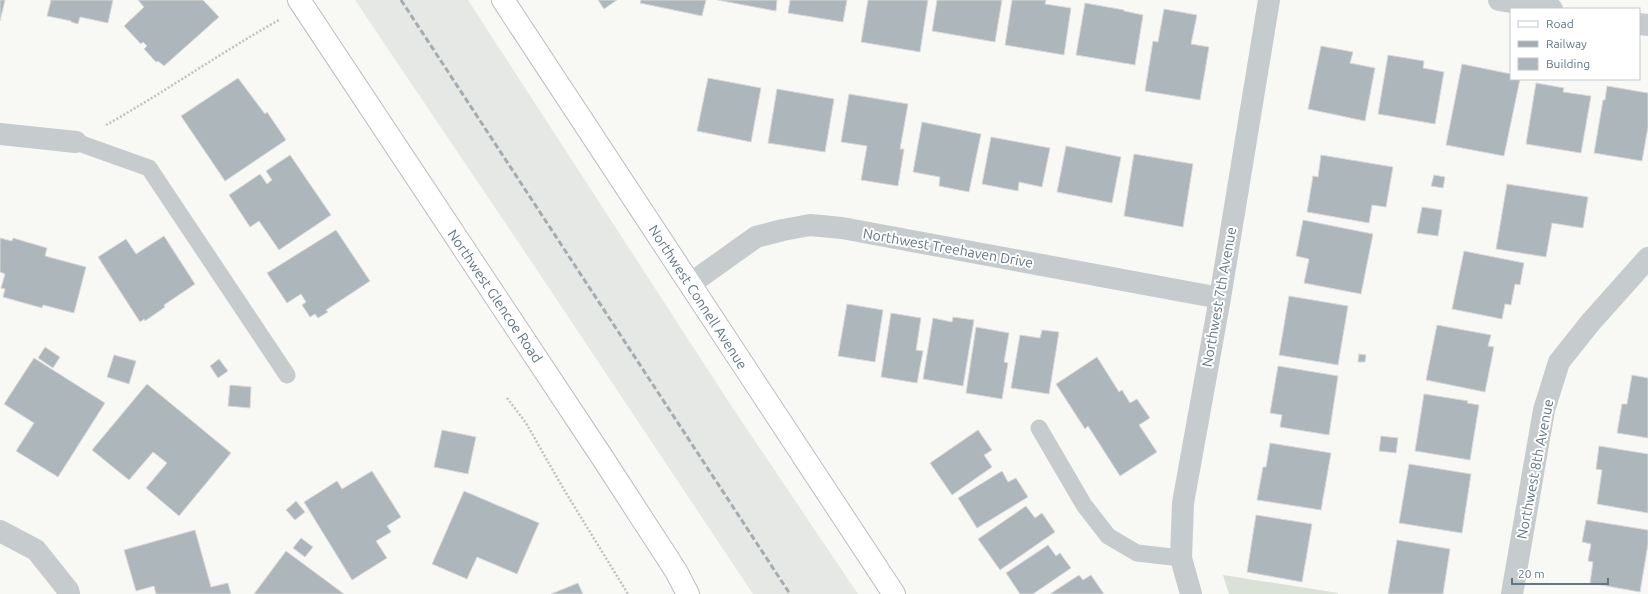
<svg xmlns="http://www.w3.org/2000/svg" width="1648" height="594" viewBox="0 0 1648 594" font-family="Ubuntu,sans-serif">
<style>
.built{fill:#e6e8e6}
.green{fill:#dae1d6}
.building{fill:#acb6bb;stroke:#dadad8}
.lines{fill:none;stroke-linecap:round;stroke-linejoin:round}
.secondary-casing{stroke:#b8bec2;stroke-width:24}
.primary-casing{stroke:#b9bec1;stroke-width:24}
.path{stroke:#bfc2c4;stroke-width:2.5;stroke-dasharray:2 2;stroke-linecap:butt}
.lane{stroke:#c6cbcd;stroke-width:17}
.street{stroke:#c6cbcd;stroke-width:22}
.secondary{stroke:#fff;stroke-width:22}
.primary{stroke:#fff;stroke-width:22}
.rail{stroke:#a4acb1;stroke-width:3;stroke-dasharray:6 3;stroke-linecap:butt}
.labels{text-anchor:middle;stroke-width:4;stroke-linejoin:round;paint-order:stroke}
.street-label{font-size:14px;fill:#617682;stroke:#fff}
</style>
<rect width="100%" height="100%" fill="#f8f8f5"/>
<path class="built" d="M355,0H468L734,410L858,594H753L543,279Z"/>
<path class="green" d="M1223,575L1338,593V594H1229Z"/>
<g class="building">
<path d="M0,0H5L0,21Z"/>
<path d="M51,0H113L108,23L80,17L78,24L71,22V21L47,16Z"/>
<path d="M138,0H203L219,17L164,66L158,61L156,62L144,49L147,46L143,42L141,44L124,26L144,7Z"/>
<path d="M598,0H617L604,9Z"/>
<path d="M641,0H706L702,16L640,3Z"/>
<path d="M717,0H777L776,11Z"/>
<path d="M790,0H847L843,22L788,13Z"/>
<path d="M868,0H928L920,52L861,42Z"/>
<path d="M937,0H1002L995,42L932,31Z"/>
<path d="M1012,0H1046L1045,4L1071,8L1064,55L1005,45Z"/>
<path d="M1085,3L1124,10V11L1143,15L1135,65L1076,55Z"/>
<path d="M1164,9L1197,15L1191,44L1209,47L1200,100L1145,91L1153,41L1158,42Z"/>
<path d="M1321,46L1353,52L1350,63L1375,68L1365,121L1308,109Z"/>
<path d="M1388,55L1424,61L1423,68L1444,72L1435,124L1378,114Z"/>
<path d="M1462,64L1511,74V79H1520L1504,156L1446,145Z"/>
<path d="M238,78L265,114L267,112L286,140L225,181L181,116Z"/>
<path d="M708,78L761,88L751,142L697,131Z"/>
<path d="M1536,83L1564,88L1563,92L1591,96L1581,153L1526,144Z"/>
<path d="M1607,86L1648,93V127L1642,161L1594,153L1603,100H1605Z"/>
<path d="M777,89L834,99L825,152L768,143Z"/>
<path d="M849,94L908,104L900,149H904L898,186L861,180L867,146L841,142Z"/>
<path d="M922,122L981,134L969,192L939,186L940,177L913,172Z"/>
<path d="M991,137L1050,148L1042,187L1019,182L1018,191L982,184Z"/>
<path d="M1066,146L1121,157L1112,203L1057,192Z"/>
<path d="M1134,154L1193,164L1183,227L1124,216Z"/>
<path d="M290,155L331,215L279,250L259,221L250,227L229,195L260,174L267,184L272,180L266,171Z"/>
<path d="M1321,155L1393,167L1386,207L1372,205L1369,223L1307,212L1313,176L1318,177Z"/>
<path d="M1434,175L1445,177L1443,188L1431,186Z"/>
<path d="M1507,184L1588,197L1583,228L1552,223L1546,257L1496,249Z"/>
<path d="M1422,207L1442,210L1438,236L1417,233Z"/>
<path d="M1303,220L1373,234L1361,294L1304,283L1309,259L1296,256Z"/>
<path d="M336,230L370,281L326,310L328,312L318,318L315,314L310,317L302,305L306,302L301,294L287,303L267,273Z"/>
<path d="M164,236L195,284L164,305L165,307L145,321L144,319L140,322L98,257L126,239L136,254Z"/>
<path d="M0,238L12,241L13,238L47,248L45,256L86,267L74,313L43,305L42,308L3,297L5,289L1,288L5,274L0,272Z"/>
<path d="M1464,251L1524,263L1520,285L1515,284L1511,305L1505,304L1502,319L1452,309Z"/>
<path d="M1289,296L1348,306L1338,365L1279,355Z"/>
<path d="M847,304L883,310L875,362L838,356Z"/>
<path d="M891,313L921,318L916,350L923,351L917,383L881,377Z"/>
<path d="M953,317L974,320L963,386L923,379L933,318L952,322Z"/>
<path d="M1437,325L1491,335L1488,346L1494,347L1485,392L1426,380Z"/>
<path d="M976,327L1009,333L1004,362L1008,363L1002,399L966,393Z"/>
<path d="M1042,330L1059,332L1049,394L1011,388L1020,335L1040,338Z"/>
<path d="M45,347L60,357L53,368L38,358Z"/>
<path d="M1359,354L1366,355L1365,362H1358Z"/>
<path d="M114,355L136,361L129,384L107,377Z"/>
<path d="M1097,357L1119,392L1122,390L1130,403L1137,399L1150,418L1139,425L1157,452L1120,476L1088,426L1085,429L1056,384Z"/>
<path d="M34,358L105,403L58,477L16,451L34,423L4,404Z"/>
<path d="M219,359L228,371L218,378L210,366Z"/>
<path d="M1278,366L1338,376L1329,435L1280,427L1282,415L1270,413Z"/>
<path d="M1632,375L1648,378V438L1617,433L1622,404H1627Z"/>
<path d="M147,384L231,453L179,516L146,488L167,463L153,452L129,480L92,450Z"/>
<path d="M230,385L251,387L250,408L228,406Z"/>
<path d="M1424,394L1468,401L1467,403L1479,405L1470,460L1415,451Z"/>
<path d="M442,430L476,437L468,474L434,467Z"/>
<path d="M978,430L992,450L984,455L992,467L952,495L930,463Z"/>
<path d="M1381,436L1398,438L1396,453L1379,451Z"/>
<path d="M1270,443L1331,453L1321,510L1257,500L1263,467H1266Z"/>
<path d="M1599,446L1648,454V513L1597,504L1602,470L1596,469Z"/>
<path d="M1409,464L1471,474L1462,533L1399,523Z"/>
<path d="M372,471L401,517L387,526L391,532L376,541L387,558L352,580L304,502L337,481L342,489Z"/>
<path d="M1002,471L1008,482L1016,478L1028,497L977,528L958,498Z"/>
<path d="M464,491L539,523L517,574L477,557L467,579L432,564Z"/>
<path d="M296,501L305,512L295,520L286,510Z"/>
<path d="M1026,506L1035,518L1042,513L1055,532L1000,570L978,539Z"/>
<path d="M1256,515L1312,524L1302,582L1247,572Z"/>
<path d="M1586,520L1648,530V544L1640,592L1590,583L1593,562L1588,561L1591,544L1582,542Z"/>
<path d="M195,530L211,587L228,583L231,594H156L154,586L136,591L124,550Z"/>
<path d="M301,538L313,547L305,557L293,548Z"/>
<path d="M1397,540L1450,549L1443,594H1388Z"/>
<path d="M1048,545L1056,556L1060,553L1071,568L1033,594H1020L1006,573Z"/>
<path d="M286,551L344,594H254Z"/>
<path d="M1079,575L1083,580L1091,575L1104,594H1050Z"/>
<path d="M578,583L583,594H551Z"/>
</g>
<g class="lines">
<defs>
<path id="secondary" d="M503,0L894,594"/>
<path id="primary" d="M299,0L602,457L676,571L688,594"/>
</defs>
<use href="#secondary" class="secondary-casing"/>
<use href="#primary" class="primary-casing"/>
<g class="path">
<path d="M106,125C165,92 220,53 279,20"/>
<path d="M507,398L526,423L563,488L628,594"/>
</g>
<g class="lane">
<path d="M76,142L149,168L287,375"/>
<path d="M1039,428L1084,505L1108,536L1137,553L1181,558"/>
</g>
<g class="street">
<path d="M1499,0L1552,9"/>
<path d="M1639,24L1648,25"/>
<path d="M0,134L76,142"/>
<path d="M690,284L756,237L783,230L810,225L842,228L1220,298"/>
<path d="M0,531L36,550L68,590L69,594"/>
<path d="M1191,594L1181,558L1183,503L1220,298L1269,0"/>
<path d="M1512,594L1544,410L1559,362L1590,323L1648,258"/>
</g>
<use href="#secondary" class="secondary"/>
<use href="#primary" class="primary"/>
<path class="rail" d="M401,0L790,594"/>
</g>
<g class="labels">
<g class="street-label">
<text transform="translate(948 248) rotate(10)" y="5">Northwest Treehaven Drive</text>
<text transform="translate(495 296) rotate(56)" y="5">Northwest Glencoe Road</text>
<text transform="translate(698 297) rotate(57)" y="5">Northwest Connell Avenue</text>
<text transform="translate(1219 297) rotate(-80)" y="5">Northwest 7th Avenue</text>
<text transform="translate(1535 469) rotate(-79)" y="5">Northwest 8th Avenue</text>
</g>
</g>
<rect x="1510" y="8" width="130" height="72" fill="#ffffff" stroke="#c0c8cd"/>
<rect x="1518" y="21" width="20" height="6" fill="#ffffff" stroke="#c0c8cd"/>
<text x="1546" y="28" font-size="12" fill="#617682">Road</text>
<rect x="1518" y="41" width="20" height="6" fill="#a4acb1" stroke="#c0c8cd"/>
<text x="1546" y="48" font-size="12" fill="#617682">Railway</text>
<rect x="1518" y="58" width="20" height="12" fill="#acb6bb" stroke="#c0c8cd"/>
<text x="1546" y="68" font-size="12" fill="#617682">Building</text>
<path d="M1512 578v6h96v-6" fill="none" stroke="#617682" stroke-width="2"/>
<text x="1518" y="578" font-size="12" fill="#617682" stroke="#ffffff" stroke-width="3" paint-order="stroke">20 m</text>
</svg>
